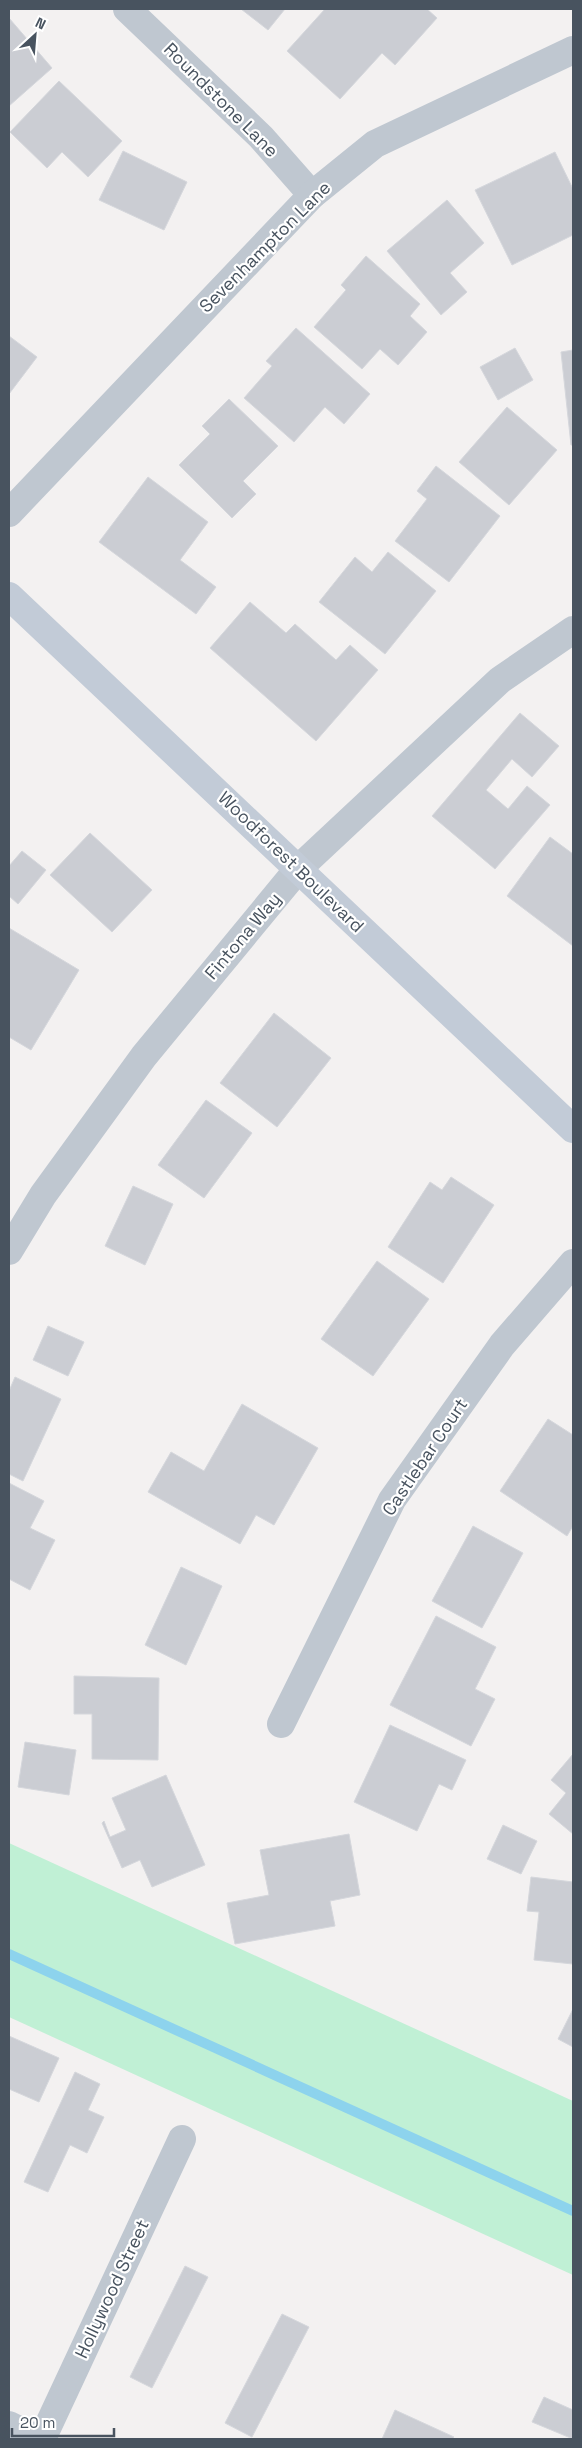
<svg xmlns="http://www.w3.org/2000/svg" width="582" height="2448" viewBox="0 0 582 2448" font-family="'Space Grotesk',sans-serif">
<style>
.green{fill:#c0f0d5}
.lines{fill:none;stroke-linecap:round;stroke-linejoin:round}
.stream{stroke:#8dd3ed;stroke-width:10}
.building{fill:#cbcdd3;stroke:#d5d7dc}
.minor{stroke:#bfc7d0;stroke-width:28}
.tertiary{stroke:#bfc7d0;stroke-width:28}
.secondary{stroke:#c2cbd7;stroke-width:28}
.labels{text-anchor:middle;stroke-width:4.5;stroke-linejoin:round;paint-order:stroke}
.street-label{font-size:18px;fill:#48535f;stroke:#fff}
</style>
<rect width="100%" height="100%" fill="#f3f1f1"/>
<path class="green" d="M9,1843L573,2101V2275L9,2017Z"/>
<g class="lines">
<path class="stream" d="M9,1954L573,2211"/>
</g>
<g class="building">
<path d="M241,9H285L268,30Z"/>
<path d="M325,9H427L437,18L395,65L382,53L340,99L287,51Z"/>
<path d="M9,18L52,68L9,106Z"/>
<path d="M59,81L122,141L88,177L62,152L47,168L10,132Z"/>
<path d="M123,151L187,182L164,230L99,200Z"/>
<path d="M555,152L573,189V235L512,265L475,190Z"/>
<path d="M447,200L484,243L450,273L467,292L441,315L387,251Z"/>
<path d="M366,256L420,304L410,316L427,332L398,365L380,349L362,369L314,327L346,290L341,285Z"/>
<path d="M296,328L370,394L344,424L325,407L294,442L244,398L272,366L266,361Z"/>
<path d="M9,336L37,357L9,394Z"/>
<path d="M515,348L533,380L498,400L480,367Z"/>
<path d="M573,350V445H571L561,352Z"/>
<path d="M229,399L278,446L243,481L256,494L232,518L179,465L210,434L202,426Z"/>
<path d="M507,407L557,450L509,505L459,462Z"/>
<path d="M436,466L500,516L449,582L395,541L427,499L417,491Z"/>
<path d="M148,477L208,522L180,560L216,587L196,614L99,542Z"/>
<path d="M388,552L436,591L385,654L319,602L355,557L372,572Z"/>
<path d="M250,602L286,633L295,624L336,660L350,645L378,670L316,741L210,648Z"/>
<path d="M520,713L559,746L532,777L512,759L486,790L508,809L527,786L550,805L495,869L432,816Z"/>
<path d="M90,833L152,890L112,932L50,875Z"/>
<path d="M550,837L573,854V946L507,896Z"/>
<path d="M22,851L46,870L18,904L9,896V866Z"/>
<path d="M9,928L79,970L31,1050L9,1037Z"/>
<path d="M274,1013L331,1058L277,1127L220,1083Z"/>
<path d="M206,1100L252,1133L204,1198L158,1165Z"/>
<path d="M451,1177L494,1205L443,1283L388,1247L430,1182L442,1190Z"/>
<path d="M133,1186L173,1204L145,1265L105,1246Z"/>
<path d="M377,1261L429,1299L373,1376L321,1339Z"/>
<path d="M48,1326L84,1342L68,1376L33,1360Z"/>
<path d="M15,1377L61,1399L23,1481L9,1474V1391Z"/>
<path d="M242,1404L318,1448L274,1525L256,1515L240,1544L148,1492L171,1452L204,1471Z"/>
<path d="M548,1419L573,1435V1526L567,1536L500,1491Z"/>
<path d="M9,1483L44,1501L30,1528L55,1540L30,1590L9,1579Z"/>
<path d="M473,1526L523,1553L482,1628L432,1601Z"/>
<path d="M181,1567L222,1586L186,1665L145,1645Z"/>
<path d="M436,1616L496,1647L475,1689L495,1699L471,1746L390,1705Z"/>
<path d="M74,1676L159,1678L158,1760L92,1759V1714H74Z"/>
<path d="M390,1725L466,1760L452,1790L439,1784L417,1831L354,1802Z"/>
<path d="M25,1742L76,1750L69,1795L18,1787Z"/>
<path d="M573,1754V1834L549,1814L566,1793L551,1780Z"/>
<path d="M166,1775L205,1865L152,1887L140,1860L122,1868L102,1823L104,1821L110,1837L126,1830L112,1798Z"/>
<path d="M503,1825L537,1841L521,1874L487,1859Z"/>
<path d="M349,1834L360,1895L330,1901L335,1926L235,1944L227,1903L269,1895L260,1850Z"/>
<path d="M531,1877L573,1882V1964L534,1960L539,1912L527,1911Z"/>
<path d="M573,2009V2047L558,2039Z"/>
<path d="M9,2036L59,2058L39,2102L9,2089Z"/>
<path d="M75,2072L100,2084L88,2110L104,2117L87,2153L70,2145L48,2192L24,2182Z"/>
<path d="M185,2266L208,2277L152,2388L130,2377Z"/>
<path d="M282,2314L309,2327L252,2437L225,2423Z"/>
<path d="M544,2397L573,2410V2439L532,2422Z"/>
<path d="M395,2410L454,2437L452,2439H382Z"/>
</g>
<g class="lines">
<g class="minor">
<path d="M127,9L261,137L312,195"/>
<path d="M9,513L312,195L375,144L573,50"/>
<path d="M9,1251L43,1195L144,1056L299,868L500,680L573,630"/>
<path d="M281,1724L392,1500L502,1345L573,1263"/>
<path d="M42,2439L182,2139"/>
</g>
<path class="tertiary" d="M9,2425L37,2439"/>
<path class="secondary" d="M9,596L573,1129"/>
</g>
<g class="labels">
<g class="street-label">
<text transform="translate(221 100) rotate(45)" y="6">Roundstone Lane</text>
<text transform="translate(265 247) rotate(-45)" y="6">Sevenhampton Lane</text>
<text transform="translate(291 862) rotate(44)" y="6">Woodforest Boulevard</text>
<text transform="translate(243 936) rotate(-50)" y="6">Fintona Way</text>
<text transform="translate(425 1457) rotate(-56)" y="6">Castlebar Court</text>
<text transform="translate(112 2289) rotate(-65)" y="6">Hollywood Street</text>
</g>
</g>
<rect width="582" height="2448" fill="none" stroke="#48535f" stroke-width="20"/>
<g transform="translate(35 35) rotate(26)" stroke="#ffffff" stroke-width="4" paint-order="stroke">
<path d="M0-4L9 19L0 12L-9 19Z" fill="#48535f"/>
<text y="-8" font-size="14" font-weight="bold" text-anchor="middle" fill="#48535f">N</text>
</g>
<path d="M12 2428v8h102v-8" fill="none" stroke="#48535f" stroke-width="2.5"/>
<text x="20" y="2428" font-size="15" fill="#48535f" stroke="#ffffff" stroke-width="4" paint-order="stroke">20 m</text>
</svg>
